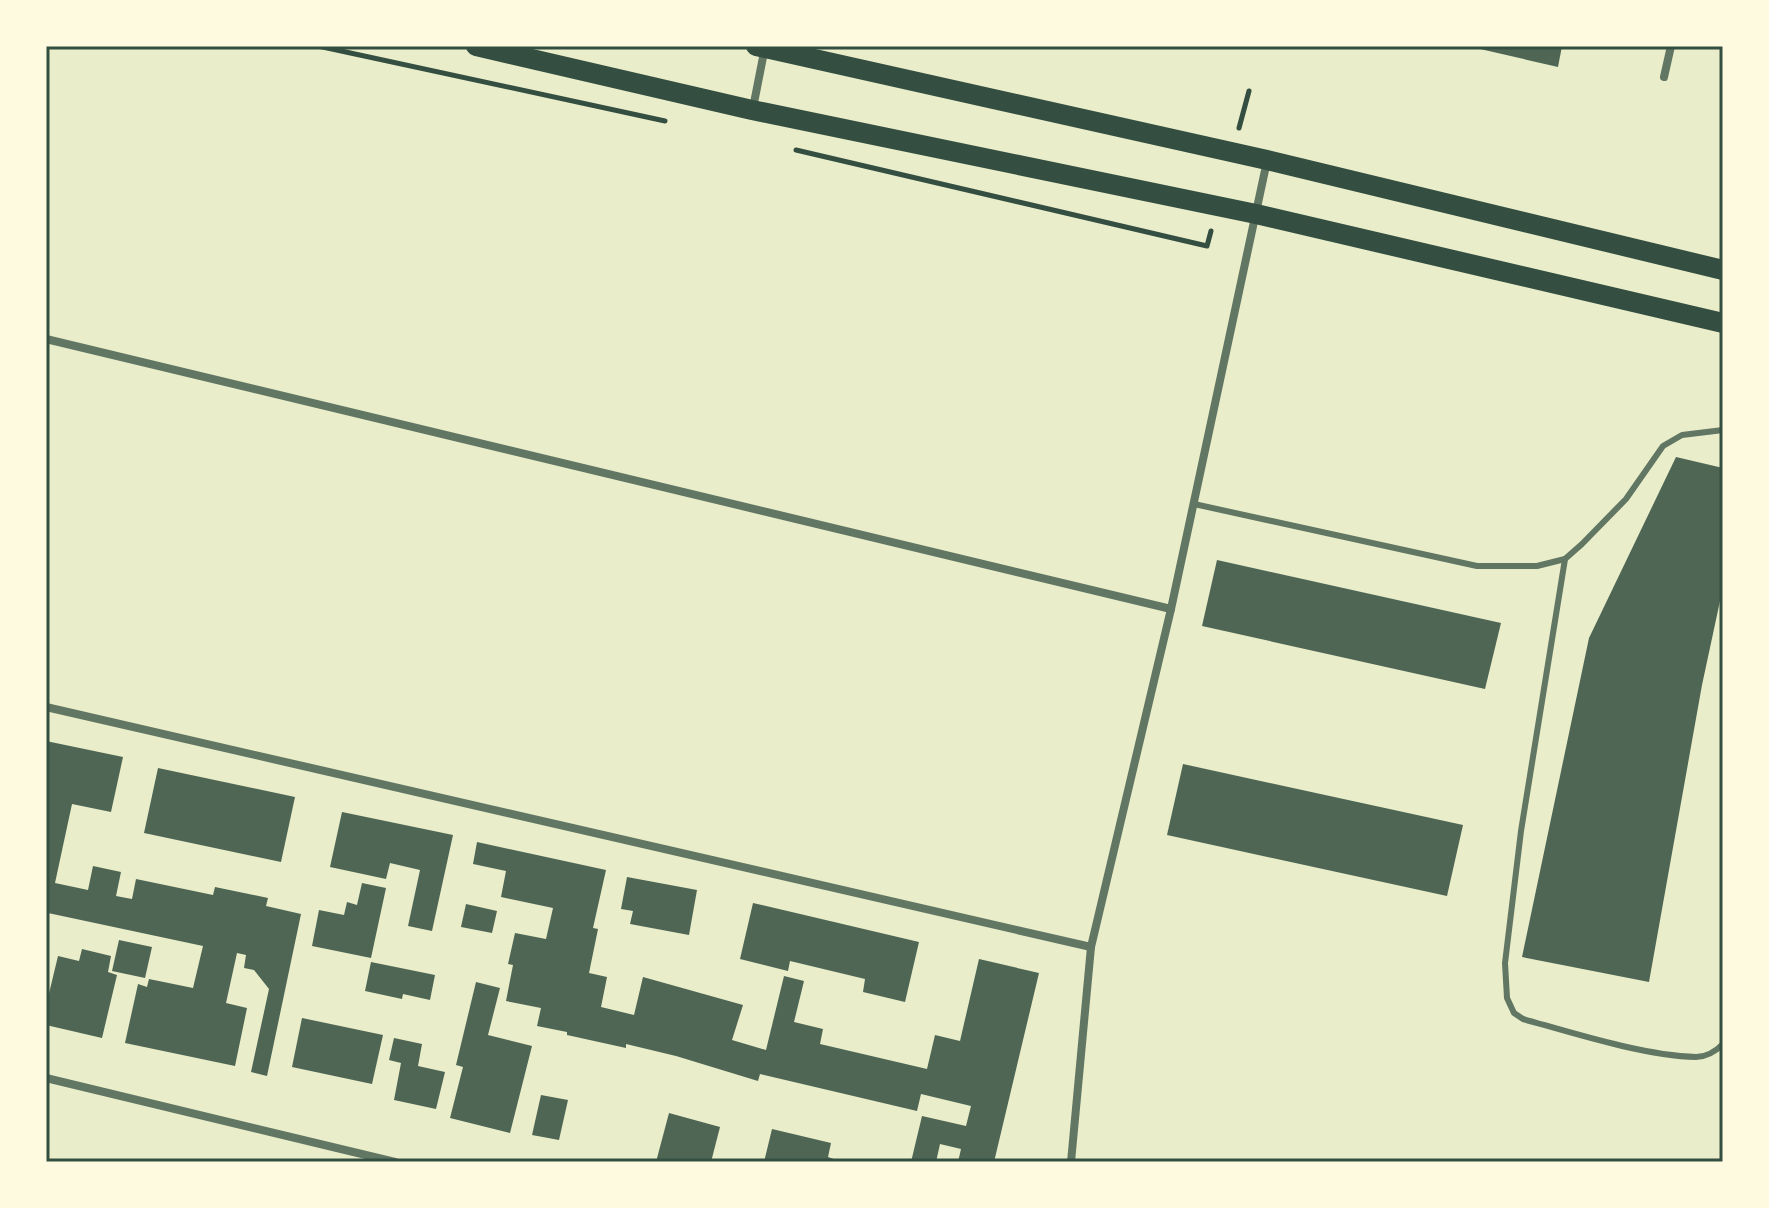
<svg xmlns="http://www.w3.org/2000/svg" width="1769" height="1208" viewBox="0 0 1769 1208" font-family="'DejaVu Sans',sans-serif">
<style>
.building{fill:#4f6655}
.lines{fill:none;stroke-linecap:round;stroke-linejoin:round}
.path{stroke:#344e41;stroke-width:5}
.service{stroke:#617663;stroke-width:6}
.minor{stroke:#617663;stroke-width:8}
.primary{stroke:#344e41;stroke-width:20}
.neatline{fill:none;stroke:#344e41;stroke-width:3}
</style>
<rect width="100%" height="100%" fill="#e9edc9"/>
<g class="building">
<path d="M1467,46H1562L1558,67Z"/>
<path d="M1676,457L1723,468V587L1702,685L1649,982L1522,957L1589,638Z"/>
<path d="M1217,560L1501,623L1485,689L1202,626Z"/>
<path d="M46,741L123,757L111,812L72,804L55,883L88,890L93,866L121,872L116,896L132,899L136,879L213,895L215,887L268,898L266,906L301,914L267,1076L251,1072L269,989L254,970L244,968L246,955L237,953L226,1003L247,1008L235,1066L125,1043L138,984L147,987L149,979L193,988L203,946L48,913Z"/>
<path d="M1183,764L1463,825L1447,896L1167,835Z"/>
<path d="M158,768L295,797L281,862L144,833Z"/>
<path d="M342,812L453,835L432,931L408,926L420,870L390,863L386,879L330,867Z"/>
<path d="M477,842L606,870L593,928L598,929L589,973L607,977L601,1007L634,1015L643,977L743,1005L732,1040L766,1050L784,976L804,981L794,1022L823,1029L820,1044L927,1069L935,1035L960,1041L979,959L1039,973L994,1162H958L961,1149L940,1144L936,1162H911L922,1116L966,1126L971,1106L921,1094L917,1111L760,1074L758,1081L676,1056L626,1044V1048L567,1035V1032L537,1026L541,1008L506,1001L513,965L508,964L515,933L546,939L553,908L501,897L506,871L473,864Z"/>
<path d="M627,877L697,890L689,935L630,924L633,911L621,909Z"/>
<path d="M362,883L386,888L371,958L312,946L319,910L344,915L347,902L357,905Z"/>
<path d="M753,903L919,942L905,1002L863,992L865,979L790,961L788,971L740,959Z"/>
<path d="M466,904L497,911L492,933L461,927Z"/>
<path d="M119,940L152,947L145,978L112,971Z"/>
<path d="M82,949L111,956L108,972L117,975L102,1038L46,1025V1006L58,956L79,961Z"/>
<path d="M371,962L435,975L430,1000L403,994L402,999L365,991Z"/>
<path d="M476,982L500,988L488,1035L532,1046L510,1133L450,1118L463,1067L456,1065Z"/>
<path d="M302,1018L383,1035L372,1084L292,1067Z"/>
<path d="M394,1038L422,1044L418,1066L445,1072L436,1109L394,1100L401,1063L389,1060Z"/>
<path d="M541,1095L568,1100L559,1140L532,1135Z"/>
<path d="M669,1113L720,1127L711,1162H656Z"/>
<path d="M772,1129L831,1143L828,1157L842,1162H764Z"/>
</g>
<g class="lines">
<g class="path">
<path d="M318,46L665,121"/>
<path d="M1239,128L1249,91"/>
<path d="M796,150L1207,246L1211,231"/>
</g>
<g class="service">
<path d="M1194,504L1477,566H1537L1565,559L1582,544L1626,499L1663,446L1682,435L1723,430"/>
<path d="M1565,559L1521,831L1505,963L1507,998L1514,1013L1523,1019C1573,1033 1645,1056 1696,1057C1707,1057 1715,1052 1723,1044"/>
</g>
<g class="minor">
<path d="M1664,77L1671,46"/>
<path d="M753,108L765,47"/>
<path d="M46,339L1171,609"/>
<path d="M46,707L1091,947"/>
<path d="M46,1078L395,1162"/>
<path d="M1071,1162L1091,947L1171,609L1267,161"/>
</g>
<g class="primary">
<path d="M476,46L752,110L1256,214L1723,323"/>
<path d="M756,46L1267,160L1723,270"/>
</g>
</g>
<rect width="1769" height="1208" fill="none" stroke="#fefae0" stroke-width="96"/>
<rect x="48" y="48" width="1673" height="1112" class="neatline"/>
</svg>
